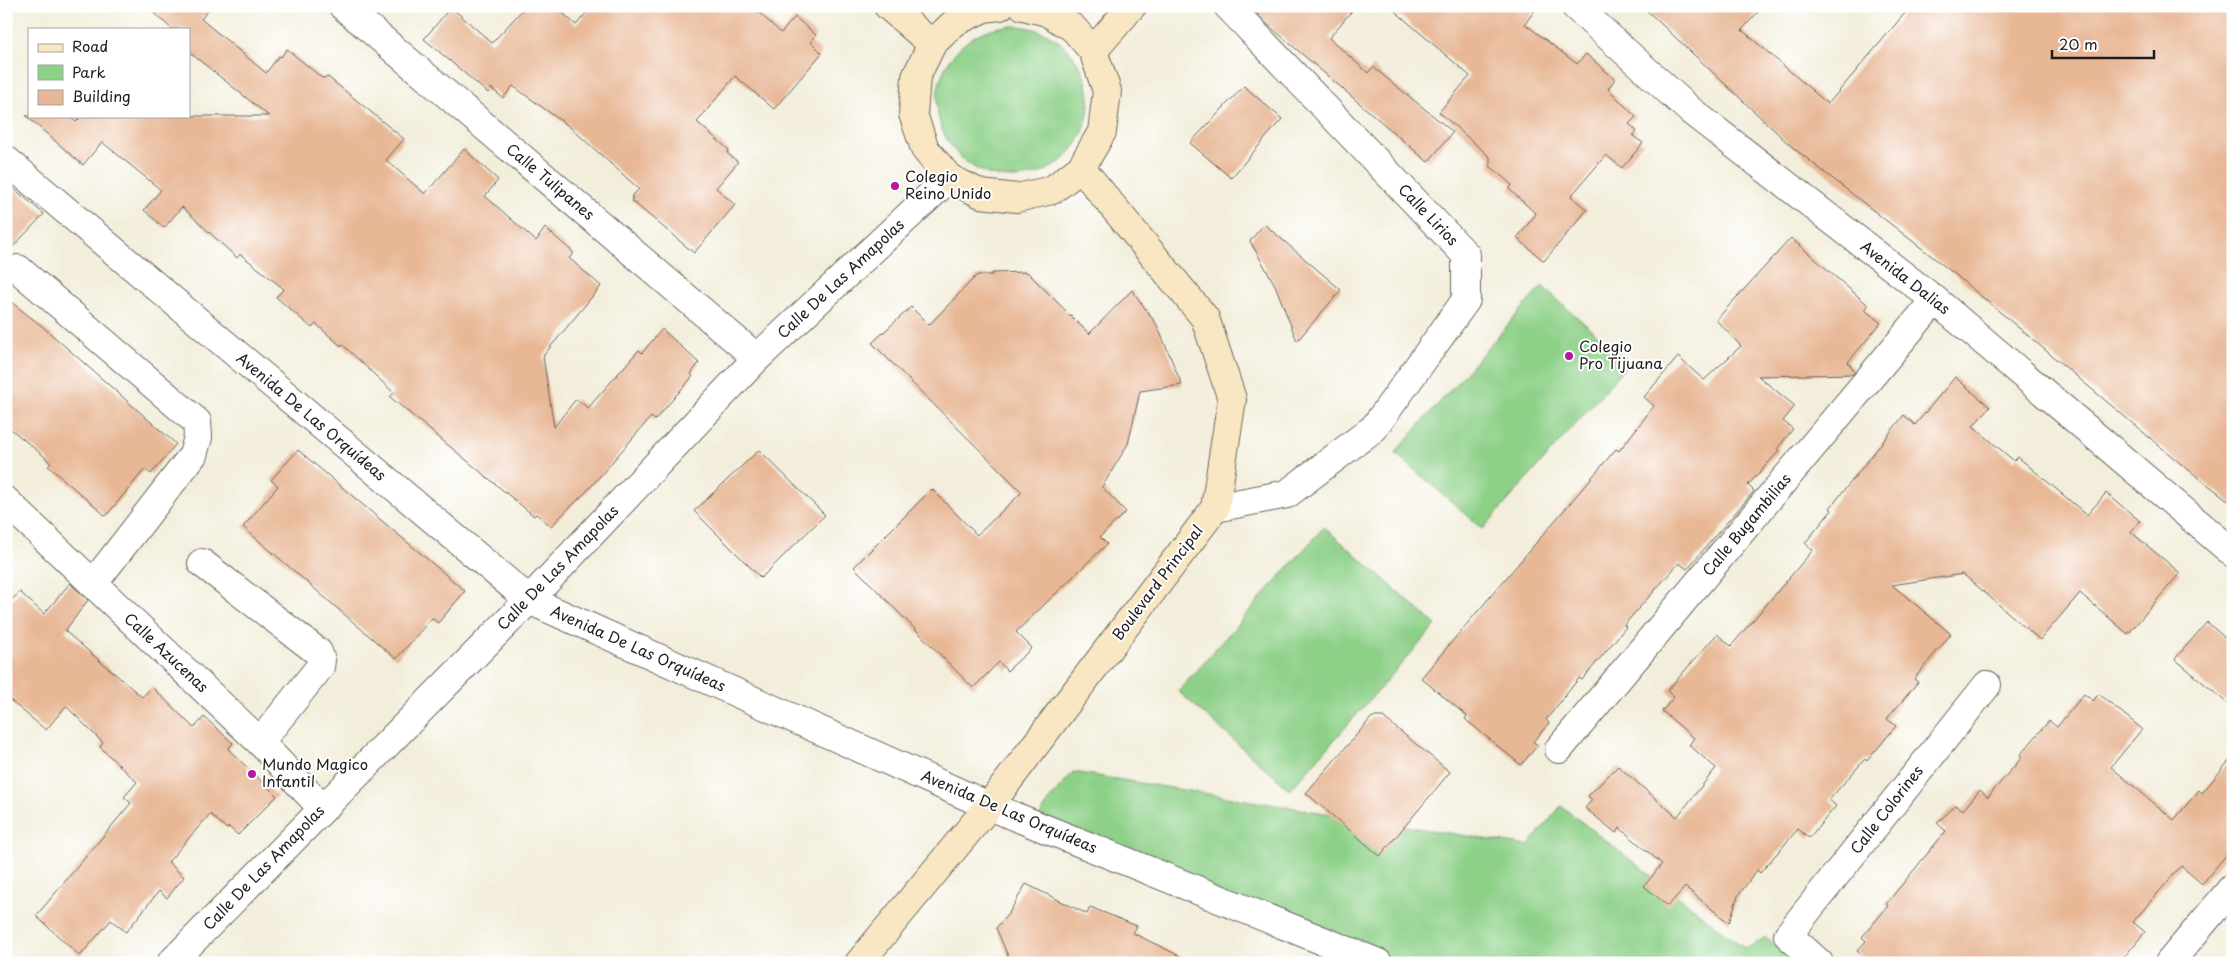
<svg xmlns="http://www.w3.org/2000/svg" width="2239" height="969" viewBox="0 0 2239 969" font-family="'Playpen Sans',sans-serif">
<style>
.green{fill:#8dd088;stroke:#547652}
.building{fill:#e8b795}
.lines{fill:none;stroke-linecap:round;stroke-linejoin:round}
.street-casing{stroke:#67665f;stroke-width:30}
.secondary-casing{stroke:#67665f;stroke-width:30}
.street{stroke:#fff;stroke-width:28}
.secondary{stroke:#f9e7c3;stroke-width:28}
.poi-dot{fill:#b5179e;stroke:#fff;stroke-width:2}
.labels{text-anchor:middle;stroke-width:4;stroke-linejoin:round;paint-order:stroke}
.poi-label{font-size:15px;fill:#1c1c1c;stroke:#fff;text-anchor:start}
.street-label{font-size:15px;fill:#1c1c1c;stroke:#fff}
</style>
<rect width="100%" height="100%" fill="#fff"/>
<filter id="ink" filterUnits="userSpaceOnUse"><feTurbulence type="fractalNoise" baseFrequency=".02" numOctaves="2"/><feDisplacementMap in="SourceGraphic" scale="10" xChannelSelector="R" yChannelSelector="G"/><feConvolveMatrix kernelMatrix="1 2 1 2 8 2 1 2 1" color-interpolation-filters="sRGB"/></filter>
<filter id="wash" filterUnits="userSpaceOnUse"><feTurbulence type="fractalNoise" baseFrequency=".0096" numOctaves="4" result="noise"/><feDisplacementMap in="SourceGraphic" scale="20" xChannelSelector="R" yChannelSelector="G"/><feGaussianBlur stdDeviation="1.12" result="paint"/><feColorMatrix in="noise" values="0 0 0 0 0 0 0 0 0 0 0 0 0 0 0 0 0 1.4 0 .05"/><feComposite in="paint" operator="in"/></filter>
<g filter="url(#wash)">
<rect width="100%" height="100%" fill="#f3eedb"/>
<g class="green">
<circle cx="1013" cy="102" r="76"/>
<path d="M1542,286L1629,363L1483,529L1395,453Z"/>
<path d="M1324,527L1436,625L1290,790L1178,691Z"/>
<path d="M1073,772L1528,846L1561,806L1746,949L1766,937L1796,963H1384L1039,817L1051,798Z"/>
</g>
<g id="blocks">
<g class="building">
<path d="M146,6H212L201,19L266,73L279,56L281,57L287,49L322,78L328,77L404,139L386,160L425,194L464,149L498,180L485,196L536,241L545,228L574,253L569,258L601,286L543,356L554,427L576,399L588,408L639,350L642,353L662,329L699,363L691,374L693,376L655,420L651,417L588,490L551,526L536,514L534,516L390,397L394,393L342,344L341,346L316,324L312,328L276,297L284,289L240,254L237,258L182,207L164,228L144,210L161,190L102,142L83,165L26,116H67L76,122L79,119L75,116H269L189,52V29H172Z"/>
<path d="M526,6H555L576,25L592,6H752L781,33L795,17L816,35L811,42L822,53L774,109L735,76L697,122L729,150L727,153L738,162L716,188L735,205L694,253L631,200L633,198L631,197L639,189L571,128L513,86L503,98L491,88L488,93L424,39L451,7L492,43Z"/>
<path d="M1250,6H1356L1329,38L1368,73L1373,67L1453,132L1428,162L1267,24Z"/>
<path d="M1389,6H1538L1525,24L1577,64L1586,54L1615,79L1608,89L1636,117L1629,124L1637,131L1633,136L1643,143L1622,168L1606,155L1571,196L1587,210L1544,261L1517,238L1536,214L1509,189L1512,185L1490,166V157L1439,112L1470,76Z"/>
<path d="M1642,6H1763L1742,30L1828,104L1911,6H2233V504L2181,464L1957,276L1791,146Z"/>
<path d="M1244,86L1282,119L1231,178L1190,143Z"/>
<path d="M6,182L44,214L6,254Z"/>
<path d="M1264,224L1341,290L1297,341L1275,285L1250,241Z"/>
<path d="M1791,238L1868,305L1865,310L1881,323L1848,362L1855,372L1853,374L1758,376L1795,406L1783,421L1793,429L1777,449L1779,451L1748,485L1754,491L1687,569L1679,563L1624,625L1626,627L1582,680L1579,678L1546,720L1549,723L1533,742L1538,745L1521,765L1465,719L1467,716L1421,678L1616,449L1619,451L1654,406L1644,397L1678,357L1704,380L1741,346L1716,320Z"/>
<path d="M1027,272L1089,334L1132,290L1157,325L1182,385L1140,391L1128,444L1102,487L1126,512L1100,537L1107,544L1016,632L1032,648L1007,671L999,662L973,688L854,567L932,489L977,535L1022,492L872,343L911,307L929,325L977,275H992V273Z"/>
<path d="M6,298L43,327L176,444L151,474L145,469L106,516L48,466L51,464L45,457L6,425Z"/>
<path d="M1955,377L1990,407L1973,426L2014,461L2018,457L2087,515L2106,493L2140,521L2131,532L2180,573L2128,634L2080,593L2040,640L1963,574L1892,585L1951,634L1914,679L1918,682L1887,719L1896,726L1867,761L1865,759L1829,800L1836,806L1809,838L1798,829L1760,873L1757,870L1738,896L1729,923L1685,887L1668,906L1644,886L1662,864L1620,828L1616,833L1585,808L1592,800L1588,796L1618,766L1677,817L1716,768L1689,745L1694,738L1662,711L1674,697L1667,691L1717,634L1731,646L1813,550L1805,543L1832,510L1830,508L1904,415L1915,425Z"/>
<path d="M298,450L465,591L438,623L432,618L396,659L243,527L278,486L271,480Z"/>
<path d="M759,450L825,515L761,578L694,511Z"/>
<path d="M70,583L88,600L65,631L142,697L152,687L194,728L204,717L233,743L228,749L277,796L238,835L229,827L227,829L210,814L168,862L184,877L167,898L159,891L126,932L111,920L80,956L36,916L131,803L124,797L137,782L100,747L103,743L66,706L46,730L6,697V605L20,592L44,614Z"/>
<path d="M2207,622L2233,645V708L2175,659Z"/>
<path d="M2084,694L2093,701L2099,694L2142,729L2111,767L2174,820L2199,790L2202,793L2233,756V847L2202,884L2181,866L2133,922L2145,932L2119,963H1870L1857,951L1866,941L1862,937L1888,906L1886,904L1946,831L1937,823L1956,805L1963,810L1980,790L1988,797L2022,757L2020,755L2049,721L2057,727Z"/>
<path d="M1372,717H1383L1450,772L1380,856L1306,793Z"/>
<path d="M1026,884L1087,914L1090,907L1137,926L1133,933L1194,963H1011L996,928L1009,913Z"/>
</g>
</g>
</g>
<g filter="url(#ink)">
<use href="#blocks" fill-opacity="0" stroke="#67665f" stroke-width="1"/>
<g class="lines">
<defs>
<g id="street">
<path d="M343,6L757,358"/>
<path d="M1575,6L1691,111L1935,300L2233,553"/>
<path d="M6,160L529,600L989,806L1378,963"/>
<path d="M18,269L197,422L198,437L193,455L93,584"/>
<path d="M6,501L260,742L322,808"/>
<path d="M1215,508L1287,494L1374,428L1466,300V255L1228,6"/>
<path d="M202,563L318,652L321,660L320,667L260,742"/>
<path d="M1559,749L1935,300"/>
<path d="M171,963L529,600L757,358L949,178"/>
<path d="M1819,963L1788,935L1987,685"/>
<path d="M2169,963L2233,887"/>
</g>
<g id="secondary">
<path d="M888,6L932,44"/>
<path d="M1000,6L984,8L955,22L932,44L916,77L913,114L925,149L949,178L981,194L1017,198L1052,190L1081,168L1102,132L1107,91L1093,51L1073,28L1047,12L1023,6"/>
<path d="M1093,51L1132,6"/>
<path d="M859,963L989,806L1215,508L1232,399L1205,318L1081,168"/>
</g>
</defs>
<use href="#street" class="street-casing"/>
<use href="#secondary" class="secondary-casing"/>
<use href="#street" class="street"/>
<use href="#secondary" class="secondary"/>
</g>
</g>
<g class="poi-dot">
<circle cx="895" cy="186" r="5"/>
<circle cx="1569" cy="356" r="5"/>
<circle cx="252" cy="774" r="5"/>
</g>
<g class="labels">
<g class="poi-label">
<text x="905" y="182">Colegio<tspan x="905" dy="17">Reino Unido</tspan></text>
<text x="1579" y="352">Colegio<tspan x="1579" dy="17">Pro Tijuana</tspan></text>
<text x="262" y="770">Mundo Magico<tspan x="262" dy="17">Infantil</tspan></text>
</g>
<g class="street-label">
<text transform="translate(550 182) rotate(40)" y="5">Calle Tulipanes</text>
<text transform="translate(1428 215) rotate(46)" y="5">Calle Lirios</text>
<text transform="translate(1905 278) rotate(38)" y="5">Avenida Dalias</text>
<text transform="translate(841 279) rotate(-43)" y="5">Calle De Las Amapolas</text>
<text transform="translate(311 417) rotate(40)" y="5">Avenida De Las Orquídeas</text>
<text transform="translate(1747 525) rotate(-50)" y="5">Calle Bugambilias</text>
<text transform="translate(558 568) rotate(-46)" y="5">Calle De Las Amapolas</text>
<text transform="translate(1158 583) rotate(-53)" y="5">Boulevard Principal</text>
<text transform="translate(638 649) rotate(24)" y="5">Avenida De Las Orquídeas</text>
<text transform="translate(166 653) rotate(43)" y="5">Calle Azucenas</text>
<text transform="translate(1887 810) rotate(-52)" y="5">Calle Colorines</text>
<text transform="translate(1009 812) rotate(23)" y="5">Avenida De Las Orquídeas</text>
<text transform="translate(264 868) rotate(-46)" y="5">Calle De Las Amapolas</text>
</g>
</g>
<rect width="2239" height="969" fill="none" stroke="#fff" stroke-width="25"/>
<rect x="28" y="28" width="162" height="90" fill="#ffffff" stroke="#a4a4a4"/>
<rect x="38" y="44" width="25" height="8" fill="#f9e7c3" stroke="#a4a4a4"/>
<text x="72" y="52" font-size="15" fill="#1c1c1c">Road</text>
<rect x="38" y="65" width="25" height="15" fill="#8dd088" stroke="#a4a4a4"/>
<text x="72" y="78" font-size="15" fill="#1c1c1c">Park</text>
<rect x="38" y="90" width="25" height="15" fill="#e8b795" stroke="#a4a4a4"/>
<text x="72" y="102" font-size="15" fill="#1c1c1c">Building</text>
<path d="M2052 50v8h102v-8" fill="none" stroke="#1c1c1c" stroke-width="2.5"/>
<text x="2059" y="50" font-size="15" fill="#1c1c1c" stroke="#ffffff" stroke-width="4" paint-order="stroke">20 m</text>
</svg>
